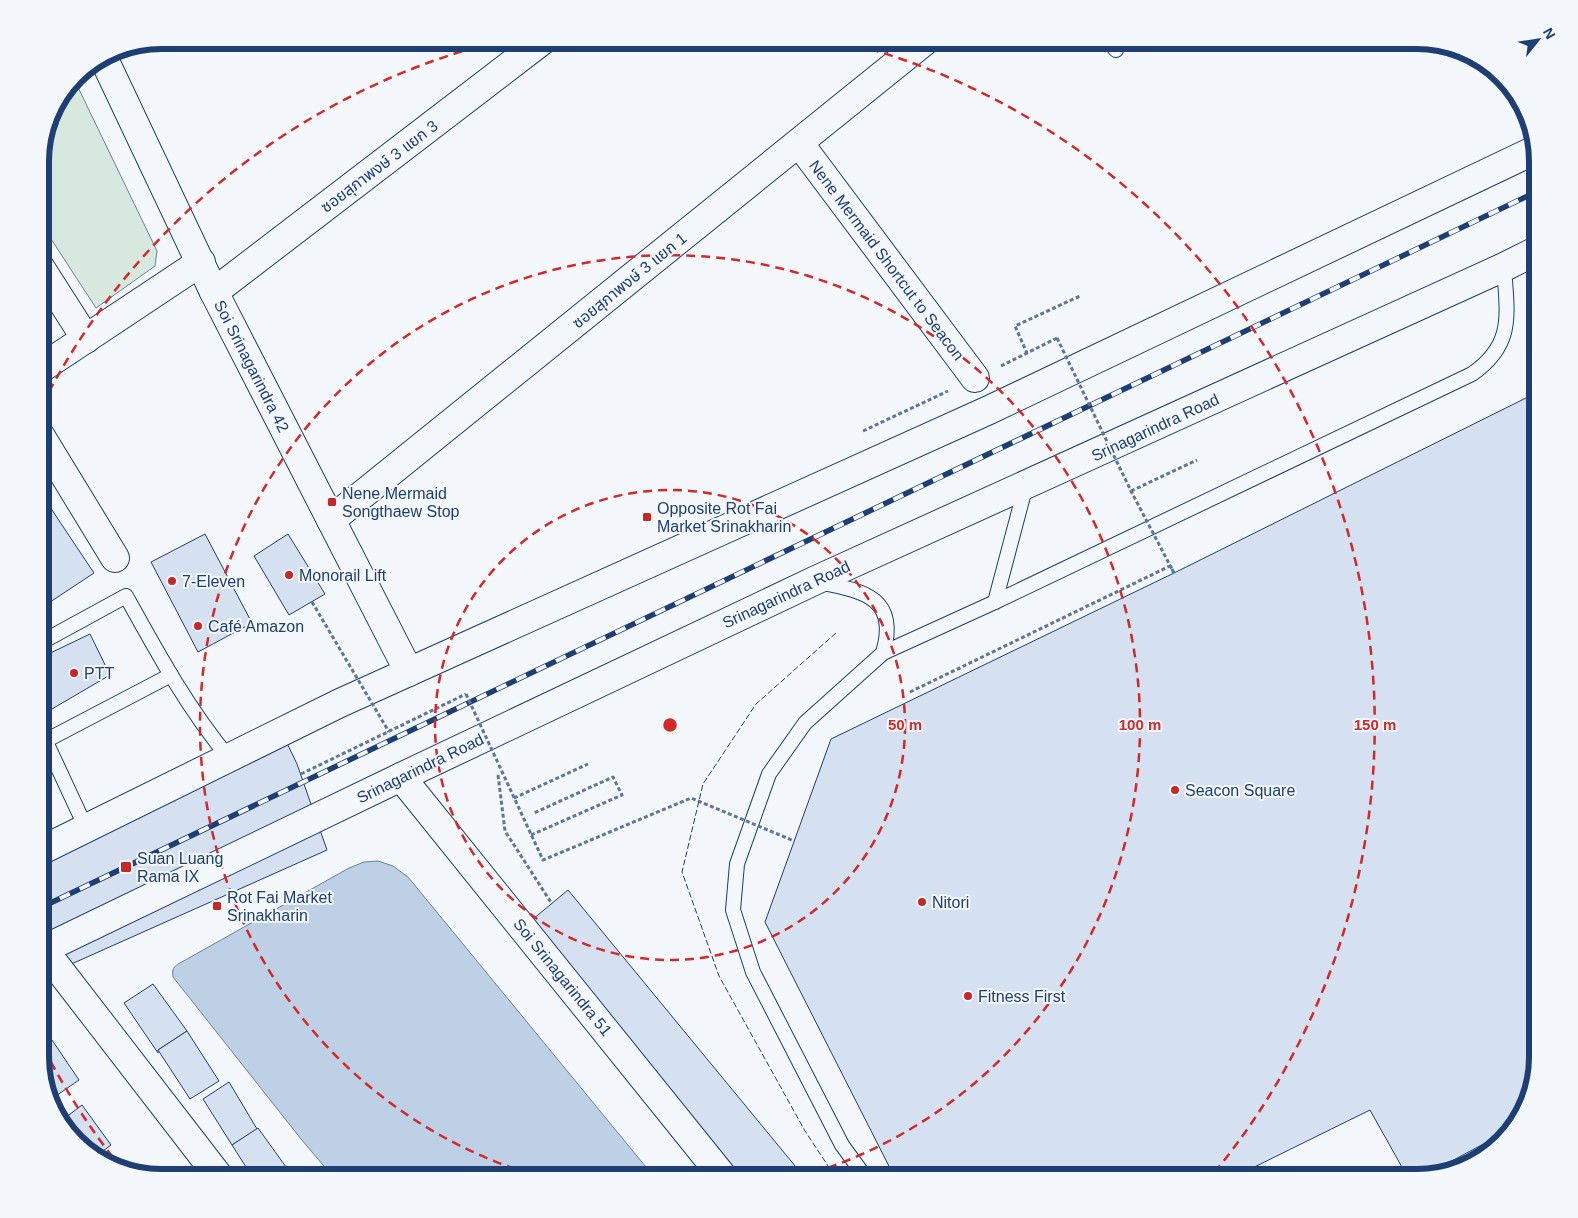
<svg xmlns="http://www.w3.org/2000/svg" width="1578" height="1218" viewBox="0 0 1578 1218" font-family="Arial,'Noto Sans Thai',sans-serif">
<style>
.green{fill:#d7e8df;stroke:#687fa3}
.water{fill:#bed0e5;stroke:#687fa3}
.building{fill:#d5e0f0;stroke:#1d3f73}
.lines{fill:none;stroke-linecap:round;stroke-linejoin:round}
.lane-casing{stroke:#1d3f73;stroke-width:16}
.street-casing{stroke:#1d3f73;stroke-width:30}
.primary-casing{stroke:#1d3f73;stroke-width:30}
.path{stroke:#5e769c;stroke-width:3;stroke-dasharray:4 2.5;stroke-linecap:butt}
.lane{stroke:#f4f7fb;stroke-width:14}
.street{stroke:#f4f7fb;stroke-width:28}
.primary{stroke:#f4f7fb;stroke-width:28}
.rail-casing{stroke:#1d3f73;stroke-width:5.5}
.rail{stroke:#f4f7fb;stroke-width:4;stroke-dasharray:11;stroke-linecap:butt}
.path-bridge{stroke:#5e769c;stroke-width:3;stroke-dasharray:4 2.5;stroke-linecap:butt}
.fence{stroke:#1d3f73;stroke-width:1;stroke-dasharray:6 2.5;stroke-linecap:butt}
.ring{fill:none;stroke:#d62828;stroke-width:2.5;stroke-dasharray:9 6}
.poi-dot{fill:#c62828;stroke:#f4f7fb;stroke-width:2}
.labels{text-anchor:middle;stroke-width:4;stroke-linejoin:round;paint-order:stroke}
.street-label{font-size:16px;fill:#1d3f73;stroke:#f4f7fb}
.poi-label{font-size:16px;fill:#1d3f73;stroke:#f4f7fb;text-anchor:start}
.rim{fill:none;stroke:#1d3f73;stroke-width:6}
.centre{fill:#d62828;stroke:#f4f7fb;stroke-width:2.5}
.ring-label{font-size:15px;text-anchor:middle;font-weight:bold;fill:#d62828;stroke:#f4f7fb;stroke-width:4;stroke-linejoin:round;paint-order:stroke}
</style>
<rect width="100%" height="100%" fill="#f4f7fb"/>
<path class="green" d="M74,79L157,251L155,266L96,308L40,222V153L53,107Z"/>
<path class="water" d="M378,861L393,866L408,877L655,1178H334L301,1139L173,977C172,969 173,967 180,963L349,868L364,862Z"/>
<g class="building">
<path d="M1538,392V1057L1531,1096L1515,1127L1422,1177L1417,1178H1408L1370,1110L1232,1178H895L765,922L831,739L1174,573Z"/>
<path d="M40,492L94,573L41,608L40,607Z"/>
<path d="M205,534L252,623L198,652L151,562Z"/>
<path d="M288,534L325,594L289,615L254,556Z"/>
<path d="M90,634L110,675L40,716V658Z"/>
<path d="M286,741L297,764L327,850L40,978V847Z"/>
<path d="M568,890L805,1178H740L533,919Z"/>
<path d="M153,984L187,1031L158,1050V1053L124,1003Z"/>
<path d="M187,1031L219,1081L190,1099L158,1050Z"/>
<path d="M52,1040L79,1080L50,1100L40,1065V1047Z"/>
<path d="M229,1082L257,1129L232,1145L203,1099Z"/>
<path d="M82,1105L111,1145L95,1157L87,1153L61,1121Z"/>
<path d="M258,1128L294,1178H253L232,1145Z"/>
</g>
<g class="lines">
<defs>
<g id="lane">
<path d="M1107,40L1116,50"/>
<path d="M819,582C863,591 899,597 883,653"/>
<path d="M995,602L1026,485"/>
<path d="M40,643L126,596C157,652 188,709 229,758"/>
<path d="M40,729L86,828"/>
<path d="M47,740L171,675"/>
<path d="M866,1178L842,1145L753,972L733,910L737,864L769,774L805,723L883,653L995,602L1472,374C1515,344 1507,314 1504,267"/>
</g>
<g id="street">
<path d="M103,57L214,292L409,672"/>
<path d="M799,143L975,378"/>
<path d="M40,267L86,339"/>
<path d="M214,292L543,40"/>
<path d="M40,369L201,262"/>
<path d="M40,435L115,558"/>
<path d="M331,520L926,40"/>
<path d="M401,777L724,1178"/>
<path d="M44,950L220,1178"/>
</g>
<g id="primary">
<path d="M40,851L340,703L989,410L1535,150"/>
<path d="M40,951L401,777L814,581L1504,267L1538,250"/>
</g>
</defs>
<use href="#lane" class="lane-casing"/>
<use href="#street" class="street-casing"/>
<use href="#primary" class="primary-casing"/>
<g class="path">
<path d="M1057,338L1027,353L1015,326L1080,296"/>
<path d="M1001,366L1027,353"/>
<path d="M863,431L948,391"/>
<path d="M1131,491L1197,460"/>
<path d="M910,692L1170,566L1174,573"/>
<path d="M301,774L466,694"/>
<path d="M498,775L505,831L552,904"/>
<path d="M514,798L588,764"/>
<path d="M531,835L622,795L613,777L534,813"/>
</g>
<use href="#lane" class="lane"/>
<use href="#street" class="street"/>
<use href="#primary" class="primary"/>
<defs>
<path id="rail" d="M40,908L1538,191"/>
</defs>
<use href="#rail" class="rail-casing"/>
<use href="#rail" class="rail"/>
<g class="path-bridge">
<path d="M1057,338L1131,491L1174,573"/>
<path d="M312,602L389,732"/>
<path d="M466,694L543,860L691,798L794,841"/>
</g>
<path class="fence" d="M836,633L756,704L703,784L682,872L719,976L805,1131L836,1178"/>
</g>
<g class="ring">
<circle cx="670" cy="725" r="235"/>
<path d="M544 1178A470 470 0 1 1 796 1178"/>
<path d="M122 1169A705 705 0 0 1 42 1045M42 405A705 705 0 0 1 499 41M841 41A705 705 0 0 1 1214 1173"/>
</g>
<g class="poi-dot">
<rect x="327" y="497" width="10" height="10" rx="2.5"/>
<rect x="642" y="512" width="10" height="10" rx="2.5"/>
<circle cx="289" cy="575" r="5"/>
<circle cx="172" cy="581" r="5"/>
<circle cx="198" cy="626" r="5"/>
<circle cx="74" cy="673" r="5"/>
<circle cx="1175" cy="790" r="5"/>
<rect x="120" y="861" width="12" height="12" rx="2.5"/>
<circle cx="922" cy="902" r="5"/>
<rect x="212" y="901" width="10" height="10" rx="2.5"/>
<circle cx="968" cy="996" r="5"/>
</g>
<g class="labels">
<g class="street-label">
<text transform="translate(379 166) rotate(-37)" y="6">ซอยสุภาพงษ์ 3 แยก 3</text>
<text transform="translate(887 260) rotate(53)" y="6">Nene Mermaid Shortcut to Seacon</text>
<text transform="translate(629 280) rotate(-39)" y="6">ซอยสุภาพงษ์ 3 แยก 1</text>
<text transform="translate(252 366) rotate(63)" y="6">Soi Srinagarindra 42</text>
<text transform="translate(1155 427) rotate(-25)" y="6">Srinagarindra Road</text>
<text transform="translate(786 594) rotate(-25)" y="6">Srinagarindra Road</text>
<text transform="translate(420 768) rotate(-26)" y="6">Srinagarindra Road</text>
<text transform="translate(563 977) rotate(51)" y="6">Soi Srinagarindra 51</text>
</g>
<g class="poi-label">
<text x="342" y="499">Nene Mermaid<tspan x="342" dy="18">Songthaew Stop</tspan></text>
<text x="657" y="514">Opposite Rot Fai<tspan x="657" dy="18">Market Srinakharin</tspan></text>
<text x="299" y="581">Monorail Lift</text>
<text x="182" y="587">7-Eleven</text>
<text x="208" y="632">Café Amazon</text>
<text x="84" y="679">PTT</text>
<text x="1185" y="796">Seacon Square</text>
<text x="137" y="864">Suan Luang<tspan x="137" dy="18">Rama IX</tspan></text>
<text x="227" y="903">Rot Fai Market<tspan x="227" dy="18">Srinakharin</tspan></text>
<text x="932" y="908">Nitori</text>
<text x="978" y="1002">Fitness First</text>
</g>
</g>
<path d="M0 0H1578V1218H0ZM161 49H1417A112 112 0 0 1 1529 161V1057A112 112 0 0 1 1417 1169H161A112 112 0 0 1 49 1057V161A112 112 0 0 1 161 49Z" fill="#f4f7fb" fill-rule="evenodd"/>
<path class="rim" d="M161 49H1417A112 112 0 0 1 1529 161V1057A112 112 0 0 1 1417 1169H161A112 112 0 0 1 49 1057V161A112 112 0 0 1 161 49Z"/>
<circle cx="670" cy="725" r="8" class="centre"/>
<g class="ring-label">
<text x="905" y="730">50 m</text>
<text x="1140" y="730">100 m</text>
<text x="1375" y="730">150 m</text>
</g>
<g transform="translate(1538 40) rotate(60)" stroke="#f4f7fb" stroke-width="4" paint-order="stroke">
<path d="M0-4L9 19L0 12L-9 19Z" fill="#1d3f73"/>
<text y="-8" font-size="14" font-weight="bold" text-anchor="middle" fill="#1d3f73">N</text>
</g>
</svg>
